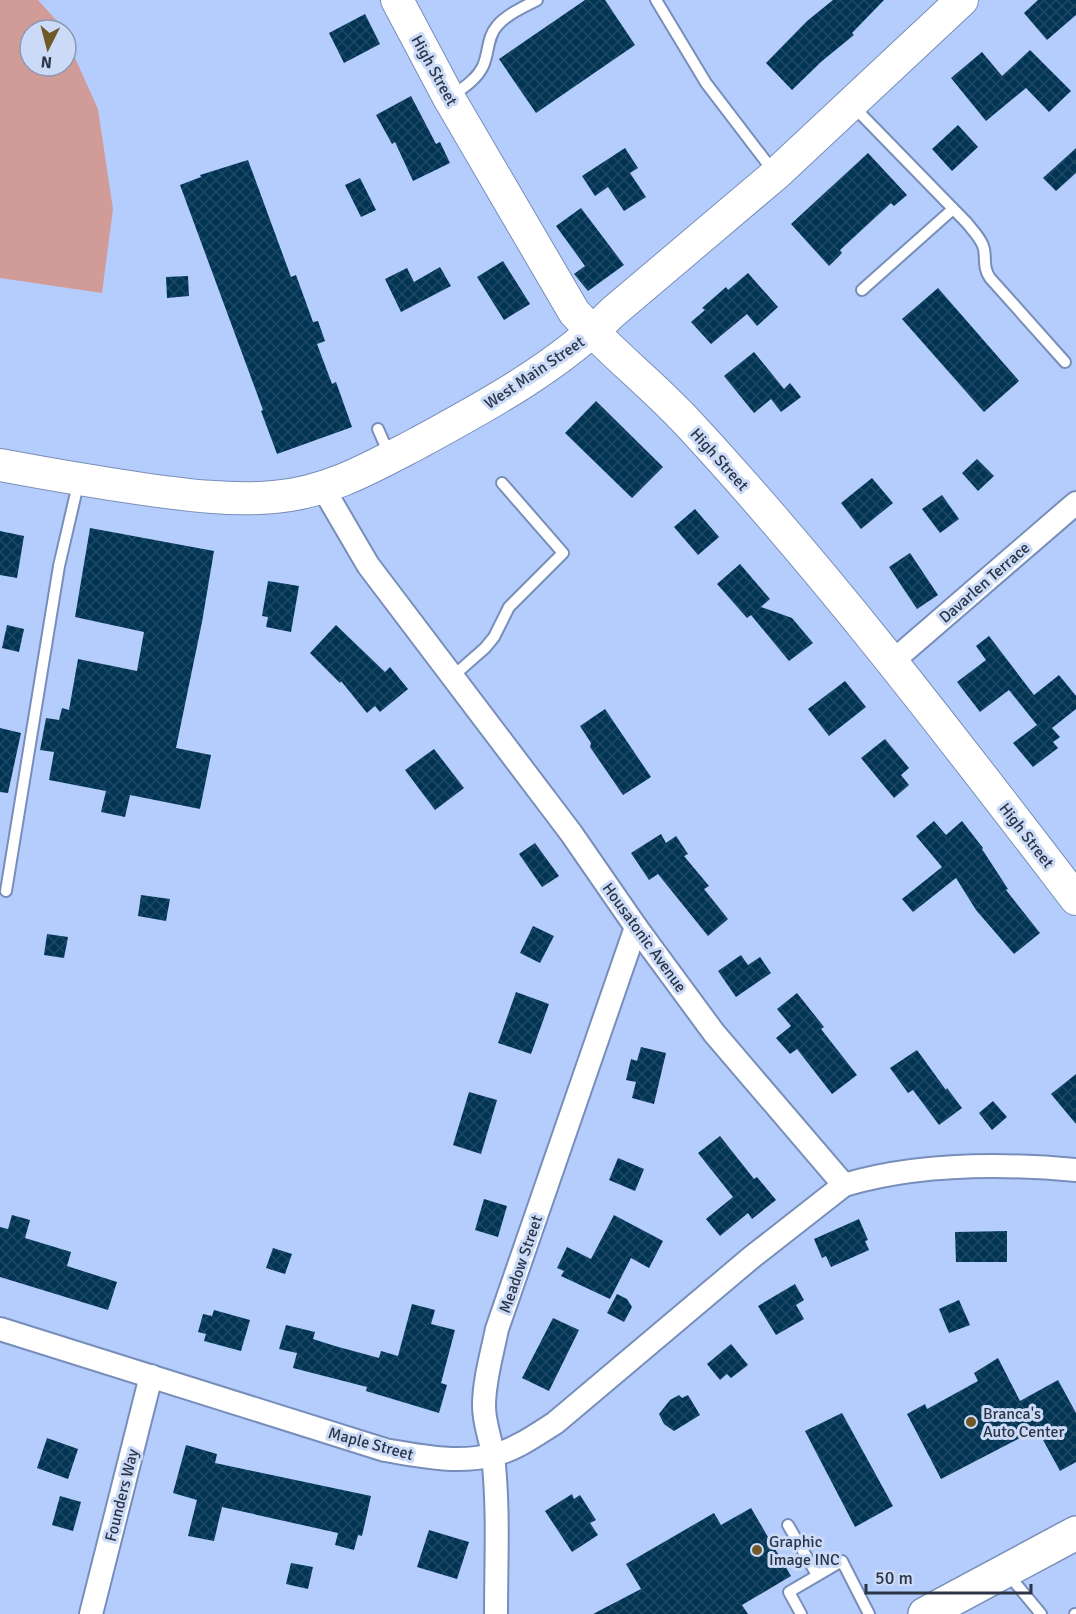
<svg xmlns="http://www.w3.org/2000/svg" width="1076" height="1614" viewBox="0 0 1076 1614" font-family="Signika,sans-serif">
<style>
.pitch{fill:#d19c98}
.building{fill:url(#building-cross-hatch)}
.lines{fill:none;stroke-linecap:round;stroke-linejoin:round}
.service-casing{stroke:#788eba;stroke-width:14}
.minor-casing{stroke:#788eba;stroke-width:26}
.secondary-casing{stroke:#788eba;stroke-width:34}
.primary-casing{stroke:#788eba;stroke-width:36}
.service{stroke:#fff;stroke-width:10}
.minor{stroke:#fff;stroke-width:22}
.secondary{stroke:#fff;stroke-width:32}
.primary{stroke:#fff;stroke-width:33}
.poi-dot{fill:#705929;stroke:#cbdaf7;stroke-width:2}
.labels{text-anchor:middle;stroke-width:6;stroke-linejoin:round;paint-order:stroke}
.street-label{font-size:16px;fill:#2b3547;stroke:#cbdaf7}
.poi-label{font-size:16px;fill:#2b3547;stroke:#cbdaf7;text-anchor:start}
</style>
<defs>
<pattern id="building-cross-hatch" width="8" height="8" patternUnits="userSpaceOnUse" patternTransform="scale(1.5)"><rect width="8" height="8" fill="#023453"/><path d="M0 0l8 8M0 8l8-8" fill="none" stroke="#1e4965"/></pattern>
</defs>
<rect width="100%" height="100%" fill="#b5cdfc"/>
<path class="pitch" d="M0,0H38L58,22L62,30H30V66H66V38L98,109L113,209L102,293L0,278Z"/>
<g class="building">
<path d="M585,0H605L635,45L536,113L499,59Z"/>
<path d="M833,0H884L852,33L854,35L822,61L792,90L766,63L807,21Z"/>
<path d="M1038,0H1076V15L1047,40L1024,13Z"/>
<path d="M365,14L380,44L344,63L329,33Z"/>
<path d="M1030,50L1071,91L1049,112L1026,88L986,121L951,78L982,52L1002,76Z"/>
<path d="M411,96L436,144L440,142L450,163L413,181L395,142L392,144L376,115Z"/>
<path d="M958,125L978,147L952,171L932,149Z"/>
<path d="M625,148L638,168L630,173L646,197L624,211L608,187L595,196L582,176Z"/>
<path d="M1076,148V173L1056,191L1043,178Z"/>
<path d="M868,153L907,195L894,206L891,203L840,250L842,253L829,266L791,224Z"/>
<path d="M248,160L291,277L296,275L313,322L318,321L325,341L317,344L332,384L336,382L352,427L277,454L261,411L263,410L180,185L201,177L200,175Z"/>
<path d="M360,178L376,210L361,217L345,185Z"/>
<path d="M581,208L624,265L588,291L574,274L585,266L556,226Z"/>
<path d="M503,261L530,304L504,320L477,277Z"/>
<path d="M440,267L451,286L401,312L385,279L407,268L414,282Z"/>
<path d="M748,273L778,307L757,326L747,314L711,344L691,322L705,310L702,308L726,287L728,290Z"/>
<path d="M188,276L189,296L167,298L166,277Z"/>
<path d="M938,288L1019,381L984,412L902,319Z"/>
<path d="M754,352L784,389L790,383L801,397L781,412L771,399L754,413L724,376Z"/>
<path d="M596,401L663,467L632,498L565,433Z"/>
<path d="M977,459L994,476L978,491L962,473Z"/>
<path d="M872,478L893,503L861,529L841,503Z"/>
<path d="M942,495L959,519L940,533L922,509Z"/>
<path d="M695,509L719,537L698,555L674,527Z"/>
<path d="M90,528L214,551L202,622L176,748L211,755L200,809L130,795L125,817L101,812L106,791L49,780L54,752L40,750L46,718L59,720L62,708L69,710L78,659L137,671L144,632L75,617Z"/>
<path d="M0,531L24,536L17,578L0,575Z"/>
<path d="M910,553L938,595L917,609L889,567Z"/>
<path d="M740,564L770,599L761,607L792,618L813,643L789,661L751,615L747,618L717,584Z"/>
<path d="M268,581L299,586L291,632L266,627L268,617L262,616Z"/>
<path d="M7,625L24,629L19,652L2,648Z"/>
<path d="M336,625L385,672L390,667L408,689L380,712L375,706L367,713L341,681L340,683L310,653Z"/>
<path d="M989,636L1034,695L1059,675L1076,696V709L1052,728L1060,737L1053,742L1058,748L1033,767L1013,743L1037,725L1009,690L980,712L957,682L986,660L976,646Z"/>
<path d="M845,681L866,707L829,736L808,709Z"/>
<path d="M605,709L651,777L623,795L590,747L591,743L580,726Z"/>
<path d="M0,728L21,733L8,793L0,792Z"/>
<path d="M885,739L909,768L901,775L909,785L894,798L861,758Z"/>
<path d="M434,749L464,788L435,810L405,770Z"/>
<path d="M934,821L946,835L962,821L983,848L982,849L1008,889L1006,890L1040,933L1014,954L976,910L956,878L913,912L902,899L942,867L916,836Z"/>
<path d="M661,834L666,843L676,836L688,854L684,856L709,886L704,889L728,919L708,936L658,874L649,880L631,853Z"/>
<path d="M535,843L559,876L542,887L519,854Z"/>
<path d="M141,895L170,899L166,921L138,916Z"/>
<path d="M533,926L554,936L540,963L520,953Z"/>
<path d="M47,934L68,937L64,958L44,955Z"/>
<path d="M741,955L748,965L760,957L771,973L736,997L718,971Z"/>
<path d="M516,992L549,1004L531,1054L498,1043Z"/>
<path d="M797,993L824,1027L821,1029L857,1075L832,1094L797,1049L790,1054L776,1038L791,1026L777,1009Z"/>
<path d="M641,1047L666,1053L654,1104L632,1098L636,1082L626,1080L631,1059L637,1061Z"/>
<path d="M917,1050L946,1090L947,1088L962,1108L939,1125L913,1090L908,1093L890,1068Z"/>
<path d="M1076,1074V1124L1051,1094Z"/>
<path d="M469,1092L497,1100L481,1154L453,1145Z"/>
<path d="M993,1101L1007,1117L992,1130L979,1113Z"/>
<path d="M720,1136L754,1179L757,1177L776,1200L752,1219L748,1213L720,1236L706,1219L733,1197L698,1153Z"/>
<path d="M618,1158L644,1169L635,1191L609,1180Z"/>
<path d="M484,1199L507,1206L498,1237L475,1230Z"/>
<path d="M12,1215L30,1220L25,1238L71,1252L67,1266L117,1282L108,1310L0,1277V1227L8,1229Z"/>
<path d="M614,1215L663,1241L649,1268L631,1258L610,1299L561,1276L564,1271L557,1268L567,1247L591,1259Z"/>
<path d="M859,1219L868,1240L865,1241L869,1250L831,1267L826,1256L822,1258L814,1239Z"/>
<path d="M1007,1231V1262H956L955,1232Z"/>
<path d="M273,1248L292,1254L285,1274L266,1268Z"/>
<path d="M795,1284L804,1300L796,1305L804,1319L776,1335L758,1306Z"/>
<path d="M617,1294L627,1299L632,1307L624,1322L607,1313Z"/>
<path d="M959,1300L970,1325L949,1333L939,1309Z"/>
<path d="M412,1304L435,1310L431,1324L455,1330L441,1383L447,1385L439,1413L366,1391L367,1387L293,1368L297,1353L279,1349L286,1325L315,1332L313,1339L335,1346L379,1358L381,1351L398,1356Z"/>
<path d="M214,1310L250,1320L241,1351L204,1341L206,1334L198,1332L203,1314L212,1316Z"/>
<path d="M553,1318L579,1330L549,1391L522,1378Z"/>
<path d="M731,1344L748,1365L731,1378L727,1374L720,1380L707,1364Z"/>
<path d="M998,1358L1020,1401L1058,1380L1076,1413V1462L1060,1471L1037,1429L941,1479L907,1414L925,1404L927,1409L978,1381L974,1373Z"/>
<path d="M679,1395L682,1398L688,1395L700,1415L674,1431L664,1424L659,1414L670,1400Z"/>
<path d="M842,1413L893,1506L855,1527L805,1431Z"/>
<path d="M47,1438L78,1449L68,1479L37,1468Z"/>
<path d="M186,1445L217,1454L215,1463L371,1496L362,1536L358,1535L354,1550L335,1545L338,1533L222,1507L214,1541L188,1536L197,1500L173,1493Z"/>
<path d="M572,1494L574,1499L580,1495L596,1520L590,1523L598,1535L572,1552L545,1511Z"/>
<path d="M60,1496L81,1502L73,1531L52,1525Z"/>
<path d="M751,1508L791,1576L742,1605L748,1614H593L641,1589L626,1564L714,1513L721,1525Z"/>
<path d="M429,1530L469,1542L457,1579L417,1567Z"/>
<path d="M291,1563L313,1567L308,1589L286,1584Z"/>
</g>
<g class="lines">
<defs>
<g id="service">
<path d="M656,0L706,83L774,172"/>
<path d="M452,96C463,88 477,79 483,66C489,53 487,37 497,26C507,14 524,7 537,0"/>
<path d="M852,105L967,223C973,231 982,239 984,249C986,260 983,268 990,278L1065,362"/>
<path d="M862,290L953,209"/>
<path d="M378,429L389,454"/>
<path d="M452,677L485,648L494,637L509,607L563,553L502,483"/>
<path d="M6,891L59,566L79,480"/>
<path d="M788,1525L817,1575"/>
<path d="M1007,1573L1041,1614"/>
<path d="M801,1614L789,1592L842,1561L869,1614"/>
<path d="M1075,1614H1076"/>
</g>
<g id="minor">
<path d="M323,488L368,565L571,833L636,927L714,1033L844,1185C918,1163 999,1163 1076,1170"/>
<path d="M893,661L1076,503"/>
<path d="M0,1329L385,1450C420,1456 458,1464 493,1455C515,1450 536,1435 555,1423L752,1257L844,1185"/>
<path d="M91,1614L151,1376"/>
<path d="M496,1614C496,1562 499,1508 493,1456C491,1439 484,1424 484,1406C484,1380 492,1354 497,1329L636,927"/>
</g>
<g id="secondary">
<path d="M397,0L449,98L574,312C610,352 652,384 688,423C827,573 951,736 1076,899"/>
<path d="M0,465C48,474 95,482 143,489C187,495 230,501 274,497C327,493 372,467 418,443C486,406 558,367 613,312L776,174L962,0"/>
</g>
<path id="primary" d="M925,1614L1076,1533"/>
</defs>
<use href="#service" class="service-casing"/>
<use href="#minor" class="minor-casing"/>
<use href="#secondary" class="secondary-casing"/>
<use href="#primary" class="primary-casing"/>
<use href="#service" class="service"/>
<use href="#minor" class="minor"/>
<use href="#secondary" class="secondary"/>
<use href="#primary" class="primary"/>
</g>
<g class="poi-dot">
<circle cx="971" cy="1422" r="6"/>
<circle cx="757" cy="1550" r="6"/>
</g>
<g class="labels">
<g class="street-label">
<text transform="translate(435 70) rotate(61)" y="6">High Street</text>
<text transform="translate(534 372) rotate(-34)" y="6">West Main Street</text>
<text transform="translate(720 459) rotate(48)" y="6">High Street</text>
<text transform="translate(984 582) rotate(-41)" y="6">Davarlen Terrace</text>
<text transform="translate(1027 835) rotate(52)" y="6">High Street</text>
<text transform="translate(645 937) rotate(54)" y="6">Housatonic Avenue</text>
<text transform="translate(520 1264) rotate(-71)" y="6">Meadow Street</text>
<text transform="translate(371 1443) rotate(15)" y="6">Maple Street</text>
<text transform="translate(121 1495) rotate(-76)" y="6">Founders Way</text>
</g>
<g class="poi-label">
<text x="983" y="1419">Branca's<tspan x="983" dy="18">Auto Center</tspan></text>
<text x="769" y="1547">Graphic<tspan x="769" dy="18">Image INC</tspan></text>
</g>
</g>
<g transform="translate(48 48) rotate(186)"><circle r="28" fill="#cbdaf7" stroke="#8b98b1" stroke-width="1.5"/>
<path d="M0-4.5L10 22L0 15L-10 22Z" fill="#705929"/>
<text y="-9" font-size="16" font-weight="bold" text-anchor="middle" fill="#2b3547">N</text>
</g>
<path d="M866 1584v9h165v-9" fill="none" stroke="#2b3547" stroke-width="3"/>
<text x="875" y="1584" font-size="18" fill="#2b3547" stroke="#cbdaf7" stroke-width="4.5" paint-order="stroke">50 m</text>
</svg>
